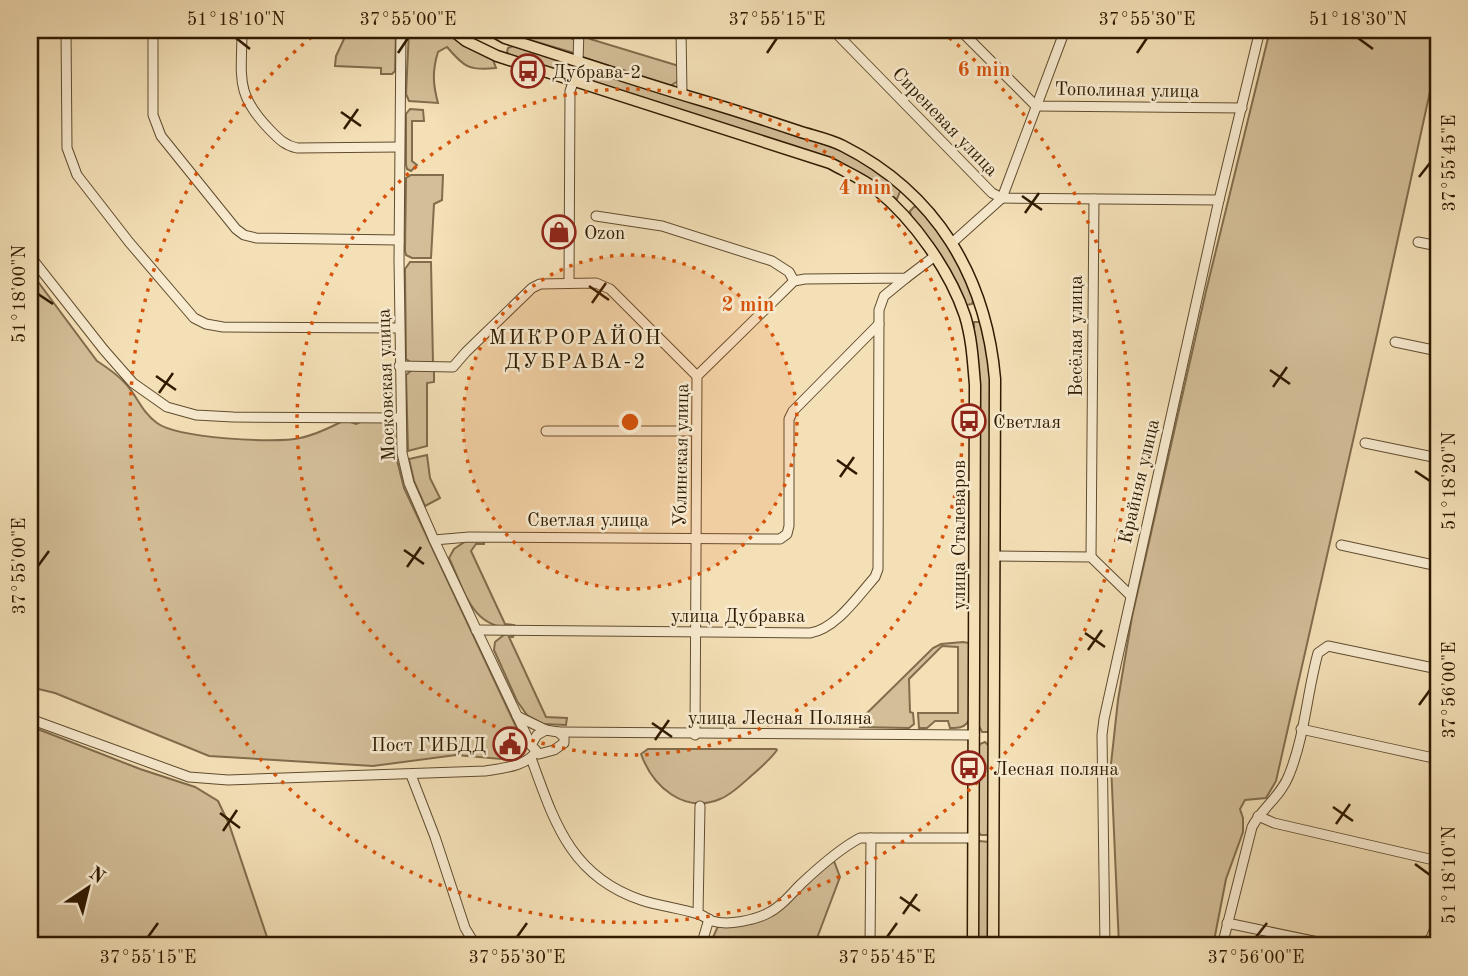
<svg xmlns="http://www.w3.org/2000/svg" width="1468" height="976" viewBox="0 0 1468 976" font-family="'Old Standard TT',serif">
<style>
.green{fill:#d3be98;stroke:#816c4c;stroke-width:2}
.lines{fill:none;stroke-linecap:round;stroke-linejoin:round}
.minor-casing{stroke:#604c2e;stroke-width:11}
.major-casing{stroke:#2f1a00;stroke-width:13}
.minor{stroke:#f8ebd0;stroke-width:9}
.major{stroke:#f4e0b7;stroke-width:10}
.ticks{fill:none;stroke:#2f1a00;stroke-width:2.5}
.ring{fill:none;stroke:#d6530b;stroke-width:3.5;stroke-dasharray:3.5 7}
.labels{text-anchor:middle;stroke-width:5;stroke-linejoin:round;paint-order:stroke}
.poi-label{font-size:19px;fill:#2f1a00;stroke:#f8ebd0;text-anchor:start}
.street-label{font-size:19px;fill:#2f1a00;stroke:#f8ebd0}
.neighbourhood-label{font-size:21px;letter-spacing:2px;fill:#2f1a00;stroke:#f8ebd0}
.centre{fill:#d6530b;stroke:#f8ebd0;stroke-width:3.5}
.ring-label{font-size:21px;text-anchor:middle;font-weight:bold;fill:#d6530b;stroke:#f8ebd0;stroke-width:5;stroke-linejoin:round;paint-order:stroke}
.neatline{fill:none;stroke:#2f1a00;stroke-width:2.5}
.ticks-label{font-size:18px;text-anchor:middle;fill:#2f1a00}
</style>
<rect width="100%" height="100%" fill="#f4e0b7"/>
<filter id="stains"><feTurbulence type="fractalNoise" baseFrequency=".00286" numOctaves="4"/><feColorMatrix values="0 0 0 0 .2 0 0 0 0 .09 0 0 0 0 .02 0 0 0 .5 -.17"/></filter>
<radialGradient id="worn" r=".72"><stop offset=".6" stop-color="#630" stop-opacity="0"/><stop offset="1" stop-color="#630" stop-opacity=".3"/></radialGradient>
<g class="green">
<path d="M340,30H396L395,71L392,74H381V68L335,66L336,56L344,39Z"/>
<path d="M409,30H444L462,44L493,60L496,68C469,71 464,67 447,47L438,52C432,71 433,85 438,103L409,101L406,94Z"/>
<path d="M496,30H523L535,33L536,30C550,30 565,33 576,41L574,53Z"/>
<path d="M1270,30H1438V55L1376,339L1276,781L1266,798L1245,800L1240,809L1243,818V832L1226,879L1213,946H1119L1111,764L1118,700L1132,617L1206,291Z"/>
<path d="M581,32L589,34L590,39L679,66L678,81L670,86L582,57Z"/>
<path d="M513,46L573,64V72L570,74L510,56L507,52L508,48Z"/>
<path d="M585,68L837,148L859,159L901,189L897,199L890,196L877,185L582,79L579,75L580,70Z"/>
<path d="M410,109L423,110L424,121H412V161L417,165L411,171L407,169L406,165V114Z"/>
<path d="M411,175H443L442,200L434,204L431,258H412L406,255L405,251L406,181V178Z"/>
<path d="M915,206C937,214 963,275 974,297L972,304L967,305L962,301L911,217L910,211Z"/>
<path d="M410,262H431L433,364L412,363L406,359L405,269Z"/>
<path d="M30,271L97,361C108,368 118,375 127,385C138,398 142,412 157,423C177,438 275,444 300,438C316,435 331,427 345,420L356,424C366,419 382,418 393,424L397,460L404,488L525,746L523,751L511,734L499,741L501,759L456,755L373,766L209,756L55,693L30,687Z"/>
<path d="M974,322H981L984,327L990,374V726L988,732H982L979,726Z"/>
<path d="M434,368V382L427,383V446L408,451L406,375L413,369Z"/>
<path d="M427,455L430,478L440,498L425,506L414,481L409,459Z"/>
<path d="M466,541H484V544H476L471,551L505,624L514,625L513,628C471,628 465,591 449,558L454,549Z"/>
<path d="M505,634H514L513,637H509L546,717L567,718L566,725L543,724L527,715L517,701L494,650L495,642Z"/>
<path d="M963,642L969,643V720C965,728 958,728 950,728L948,721H935L927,728H919L918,713H958V647L942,646L909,679L910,712L913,713L914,724L909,728L860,727L861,719L933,648L941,644Z"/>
<path d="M30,726L140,769L195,787L218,801L229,824L270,946H30Z"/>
<path d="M985,742L989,746L990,831L987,835H981L976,830L978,748L980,744Z"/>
<path d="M648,749H776L777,750C770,760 760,768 751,776C742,784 731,795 720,799C684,814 653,787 641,754Z"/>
<path d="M979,841L989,842L990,946H976V847Z"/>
<path d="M834,861L840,877L814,946H709L719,924H751L776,912L808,880Z"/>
</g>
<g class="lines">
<defs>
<g id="minor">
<path d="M66,30L67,148L77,175L129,242L194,318L206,324L223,327L399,328"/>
<path d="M153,30V115L161,136L236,229L244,235L256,238L399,240"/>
<path d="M242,30C242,77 234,93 270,130C279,139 284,145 297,148L399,147"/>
<path d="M401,30L399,260L402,453L409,483L434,540L531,745"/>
<path d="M681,30L682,94"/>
<path d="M833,30L992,193L1002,198L1219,200"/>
<path d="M960,30L1036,106L1242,108"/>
<path d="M578,61L579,30"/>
<path d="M1436,139H1438"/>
<path d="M596,216L662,226L772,261L789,272L794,281"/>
<path d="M953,242L1002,198L1065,30"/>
<path d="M1418,242L1438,246"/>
<path d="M30,256L104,350L133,383L167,407L196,415L233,417L400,418"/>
<path d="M569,283L570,91L574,80"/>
<path d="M1395,342L1438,351"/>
<path d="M399,366L453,367L466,352L532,288L540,284L596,283L610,289L697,376"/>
<path d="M546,431H696"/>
<path d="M1365,443L1438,458"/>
<path d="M434,540L469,537L780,539L787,534L789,526V419L793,411L879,324"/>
<path d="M1341,545L1438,566"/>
<path d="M995,556L1091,557L1130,595"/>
<path d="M1091,557L1094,199"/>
<path d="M476,630L810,633C836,629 858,596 875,577L878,569L879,310L884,296L906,278"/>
<path d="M517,716L546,730"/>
<path d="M30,719L189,777L228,780L485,771C502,768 525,767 536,752"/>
<path d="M1301,729L1438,759"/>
<path d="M546,730L558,732L564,737V743L554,750L539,754L531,745L537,735Z"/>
<path d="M558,732L974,735"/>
<path d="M695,735L697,376L794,281L805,279L906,278L935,256"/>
<path d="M531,758C554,821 570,876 641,900C659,906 679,908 698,914C703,915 707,919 712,921C728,926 756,920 770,912C782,906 791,894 801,884C818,868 839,849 860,838H973"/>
<path d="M411,775L435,837L465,928L476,946"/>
<path d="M1258,816L1274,823L1438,861"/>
<path d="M698,914L700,806"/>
<path d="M1227,923L1337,946"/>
<path d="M701,946L709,919"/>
<path d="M870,946L871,838"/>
<path d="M1105,946L1102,735L1104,719L1219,200L1260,30"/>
<path d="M1222,946L1252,827C1262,808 1281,796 1289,775C1305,736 1307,692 1318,653L1328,646L1438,669"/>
<path d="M1423,946L1431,938L1438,921"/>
</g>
<g id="major">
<path d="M452,30L466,41L497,56L830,163C846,172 863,179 877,190C914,220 950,271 965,316C972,339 973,362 975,385L973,946"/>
<path d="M491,30L505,38C569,58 633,80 697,99C731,109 765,120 798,131C813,136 829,139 843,146C936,193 986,276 995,379L993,946"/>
</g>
</defs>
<use href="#minor" class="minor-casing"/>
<use href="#major" class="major-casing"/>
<use href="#minor" class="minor"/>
<use href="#major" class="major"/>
</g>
<path class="ticks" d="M236,38L250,49M1358,38L1373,49M398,53L408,38M767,53L777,38M1137,53L1147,38M341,112L361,126M344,129L358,109M1419,177L1430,163M1022,196L1042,210M1025,213L1039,193M589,286L609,300M38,294L53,304M592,303L606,283M1270,370L1290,384M156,376L176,390M1273,387L1287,367M159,393L173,373M837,460L857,474M1415,471L1430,481M840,477L854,457M404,550L424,564M38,566L49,551M407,567L421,547M1085,633L1105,647M1088,650L1102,630M1419,705L1430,690M652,723L672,737M655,740L669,720M1333,807L1353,821M220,813L240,828M1336,824L1350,804M223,831L237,810M1415,864L1430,875M900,897L920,911M903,914L917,894M148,937L158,923M517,937L527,923M887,937L897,923M1256,937L1267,923"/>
<circle cx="630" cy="422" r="167" fill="#d6530b" fill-opacity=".12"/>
<g class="ring">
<circle cx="630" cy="422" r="167"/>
<circle cx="630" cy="422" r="333"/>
<path d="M941 31A500 500 0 1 1 319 31"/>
</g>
<defs>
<symbol id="bus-ring" viewBox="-11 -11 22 22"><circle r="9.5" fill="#f8ebd0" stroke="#8f2418" stroke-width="1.5"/><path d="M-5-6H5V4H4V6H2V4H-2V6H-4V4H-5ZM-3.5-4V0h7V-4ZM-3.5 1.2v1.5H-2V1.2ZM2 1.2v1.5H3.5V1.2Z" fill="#8f2418"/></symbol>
<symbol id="shop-ring" viewBox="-11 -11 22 22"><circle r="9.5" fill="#f8ebd0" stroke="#8f2418" stroke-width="1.5"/><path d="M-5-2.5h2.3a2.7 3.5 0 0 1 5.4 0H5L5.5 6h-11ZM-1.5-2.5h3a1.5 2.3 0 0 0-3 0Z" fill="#8f2418"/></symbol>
<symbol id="civic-ring" viewBox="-11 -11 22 22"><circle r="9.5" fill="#f8ebd0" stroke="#8f2418" stroke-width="1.5"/><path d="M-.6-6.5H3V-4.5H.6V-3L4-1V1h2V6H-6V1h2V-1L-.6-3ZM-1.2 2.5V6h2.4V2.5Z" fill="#8f2418"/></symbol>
</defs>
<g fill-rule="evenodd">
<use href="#bus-ring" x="509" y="52" width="38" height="38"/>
<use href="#shop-ring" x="540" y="213" width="38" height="38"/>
<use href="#bus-ring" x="950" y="402" width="38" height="38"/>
<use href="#civic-ring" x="491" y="725" width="38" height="38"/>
<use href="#bus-ring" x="950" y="749" width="38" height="38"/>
</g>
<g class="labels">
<g class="poi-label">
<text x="552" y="78">Дубрава-2</text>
<text x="584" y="239">Ozon</text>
<text x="993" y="428">Светлая</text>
<text x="486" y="751" text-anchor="end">Пост ГИБДД</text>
<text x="993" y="775">Лесная поляна</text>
</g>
<g class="street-label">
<text transform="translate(1127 89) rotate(1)" y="7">Тополиная улица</text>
<text transform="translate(946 121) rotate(46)" y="7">Сиреневая улица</text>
<text transform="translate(1075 336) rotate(-90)" y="7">Весёлая улица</text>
<text transform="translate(385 385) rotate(-92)" y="7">Московская улица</text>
<text transform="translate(680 455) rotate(-89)" y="7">Ублинская улица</text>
<text transform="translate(1138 481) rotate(-77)" y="7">Крайняя улица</text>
<text x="588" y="526">Светлая улица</text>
<text transform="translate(958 535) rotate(-90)" y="7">улица Сталеваров</text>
<text x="738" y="622">улица Дубравка</text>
<text x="780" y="724">улица Лесная Поляна</text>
</g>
<g class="neighbourhood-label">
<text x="576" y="344">МИКРОРАЙОН<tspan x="576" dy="24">ДУБРАВА-2</tspan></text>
</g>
</g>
<circle cx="630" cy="422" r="10" class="centre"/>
<g class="ring-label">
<text x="984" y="76">6 min</text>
<text x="865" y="194">4 min</text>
<text x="748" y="311">2 min</text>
</g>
<rect width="1468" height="976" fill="none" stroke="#f4e0b7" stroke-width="77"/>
<g transform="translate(88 888) rotate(35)" stroke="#f8ebd0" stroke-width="5" paint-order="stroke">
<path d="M0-5L12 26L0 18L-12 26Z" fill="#2f1a00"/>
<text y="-10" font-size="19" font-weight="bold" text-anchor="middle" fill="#2f1a00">N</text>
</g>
<rect x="38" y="38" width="1392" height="899" class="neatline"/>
<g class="ticks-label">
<text x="236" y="25">51°18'10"N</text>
<text x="408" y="25">37°55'00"E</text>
<text x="777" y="25">37°55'15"E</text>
<text x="1147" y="25">37°55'30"E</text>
<text x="1358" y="25">51°18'30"N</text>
<text transform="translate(1449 163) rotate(-90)" y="6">37°55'45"E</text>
<text transform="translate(19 294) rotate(-90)" y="6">51°18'00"N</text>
<text transform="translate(1449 481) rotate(-90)" y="6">51°18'20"N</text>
<text transform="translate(19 566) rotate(-90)" y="6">37°55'00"E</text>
<text transform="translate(1449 690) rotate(-90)" y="6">37°56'00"E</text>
<text transform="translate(1449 875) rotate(-90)" y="6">51°18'10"N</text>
<text x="148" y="963">37°55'15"E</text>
<text x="517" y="963">37°55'30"E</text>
<text x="887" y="963">37°55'45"E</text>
<text x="1256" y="963">37°56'00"E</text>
</g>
<rect width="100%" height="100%" filter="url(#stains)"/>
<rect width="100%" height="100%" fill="url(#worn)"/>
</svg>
